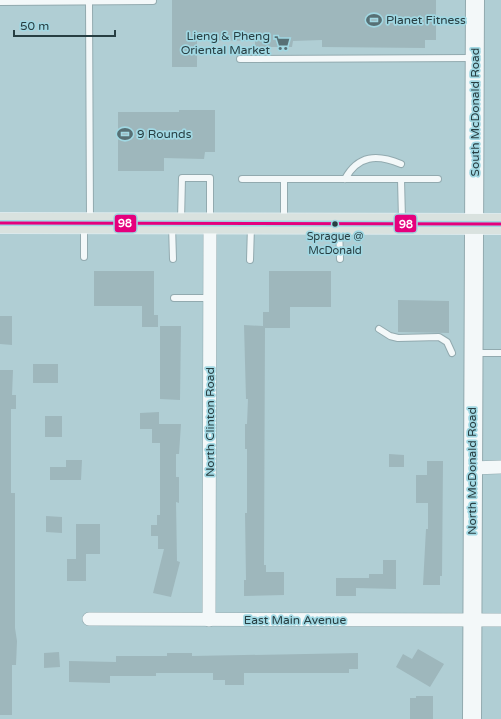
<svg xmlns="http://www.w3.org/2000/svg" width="501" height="719" viewBox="0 0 501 719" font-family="'Varela Round',sans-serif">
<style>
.building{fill:#9eb7bc}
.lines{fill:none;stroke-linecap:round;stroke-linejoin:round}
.lane-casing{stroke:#92aaaf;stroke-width:8}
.street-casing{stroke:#92aaaf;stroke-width:14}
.secondary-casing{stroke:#92aaaf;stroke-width:20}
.primary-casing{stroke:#dbe9ec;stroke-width:22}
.lane{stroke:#f3f8f9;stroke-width:6}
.street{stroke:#f3f8f9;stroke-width:13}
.secondary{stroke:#f3f8f9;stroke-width:18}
.primary{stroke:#d9e2df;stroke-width:20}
.bus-1-casing{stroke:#a1d8e3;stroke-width:6}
.bus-1{stroke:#e5007d;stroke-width:3}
.bus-dot{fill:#273e42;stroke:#a1d8e3;stroke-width:1.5}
.labels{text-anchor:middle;stroke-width:3.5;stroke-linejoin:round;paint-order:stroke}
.bus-label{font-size:11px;fill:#273e42;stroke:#a1d8e3}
.poi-label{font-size:12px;fill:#273e42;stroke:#a1d8e3;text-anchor:start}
.street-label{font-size:12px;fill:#273e42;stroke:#a1d8e3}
.line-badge{stroke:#a1d8e3;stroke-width:1.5}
.badge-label{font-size:11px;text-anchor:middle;font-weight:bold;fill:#fff}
</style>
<rect width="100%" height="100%" fill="#b0ced4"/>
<g class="building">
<path d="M172,0H436V40H425V48L322,47V40L293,41L292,47H255V41L197,40V67H172Z"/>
<path d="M179,110H215V152H205L204,159L164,158V171H118V112H179Z"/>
<path d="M94,271H154V315H158V327H142V306H94Z"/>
<path d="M269,271H331V307H290V328H265L264,565H266V572H284V595L244,596V580H246L245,513H247V449H245V424H247L248,399H246L244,325L263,326V312H269Z"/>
<path d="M398,300L449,301V333L398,332Z"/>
<path d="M0,316H12V345L0,344Z"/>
<path d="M160,326H181L180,400L160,399Z"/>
<rect x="33" y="364" width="25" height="19"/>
<path d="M0,370H13L12,395H16V409H11V493H15V628L17,641L16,665H12V715H0Z"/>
<path d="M159,412V424H181L179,454H176V477H179V503L176,502L177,561L180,562L171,597L153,593L164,549H158V536H151V525H157V515H160V443H152V429H140V413Z"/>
<rect x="45" y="416" width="17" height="21"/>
<path d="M389,454L404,455V467H389Z"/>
<path d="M66,460H82L81,480H50V467H66Z"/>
<path d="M427,461H443L442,576H440V585H423L426,529H428V503H416V475H427Z"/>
<path d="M46,516L62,517V533L46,532Z"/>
<path d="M76,524H100V554H86V581H67V559H76Z"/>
<path d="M383,560H396V589L356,588V596H336V578H369V574H383Z"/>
<path d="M418,649L444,664L430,687L396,667L403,654L412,659Z"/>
<path d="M59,652L60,667L44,668V653Z"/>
<path d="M167,653H192V656L358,653V669H349V673H244V685H225V680H213V673H156V676H110V683L69,682V661L116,662V656H167Z"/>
<path d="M416,696H433V719H410V698H416Z"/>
</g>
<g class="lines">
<defs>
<g id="lane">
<path d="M0,2L153,1"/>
<path d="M89,2L90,220"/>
<path d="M240,59L473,58"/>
<path d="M242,179H438"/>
<path d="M284,179V220"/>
<path d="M345,179C358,155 377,154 401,164"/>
<path d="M401,179L402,220"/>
<path d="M181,220L182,178H210V220"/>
<path d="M84,225V257"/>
<path d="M172,225L173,259"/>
<path d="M339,225L340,259"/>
<path d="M250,260L251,226"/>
<path d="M174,298H210"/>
<path d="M379,329L390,336L398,338L439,337L447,342L452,353"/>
<path d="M475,353H501"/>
</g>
<g id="street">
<path d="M472,468L501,467"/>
<path d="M89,619L501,620"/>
<path d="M209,620L210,224"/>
</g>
<path id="secondary" d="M472,719L475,0"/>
<path id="primary" d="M0,223L501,224"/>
</defs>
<use href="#lane" class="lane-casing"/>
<use href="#street" class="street-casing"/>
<use href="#secondary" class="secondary-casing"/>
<use href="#primary" class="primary-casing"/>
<use href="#lane" class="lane"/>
<use href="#street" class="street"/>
<use href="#secondary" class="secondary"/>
<use href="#primary" class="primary"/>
<defs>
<path id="bus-1" d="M0,223L501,224"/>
</defs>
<use href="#bus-1" class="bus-1-casing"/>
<use href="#bus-1" class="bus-1"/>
</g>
<defs>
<symbol id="stadium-bare" viewBox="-9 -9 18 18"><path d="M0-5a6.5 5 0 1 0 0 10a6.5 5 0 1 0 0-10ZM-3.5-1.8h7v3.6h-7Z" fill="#577075" stroke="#a1d8e3" stroke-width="2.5" paint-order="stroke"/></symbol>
<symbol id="supermarket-bare" viewBox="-9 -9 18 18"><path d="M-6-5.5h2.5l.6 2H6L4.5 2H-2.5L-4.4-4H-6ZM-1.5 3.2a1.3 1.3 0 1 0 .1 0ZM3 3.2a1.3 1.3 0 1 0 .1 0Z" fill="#577075" stroke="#a1d8e3" stroke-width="2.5" paint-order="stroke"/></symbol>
</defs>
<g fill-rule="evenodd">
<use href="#stadium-bare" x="363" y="9" width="22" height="22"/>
<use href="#supermarket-bare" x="271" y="32" width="22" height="22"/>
<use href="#stadium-bare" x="114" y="123" width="22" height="22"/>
</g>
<circle class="bus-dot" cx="335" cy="224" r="3.5"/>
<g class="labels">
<g class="bus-label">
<text x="335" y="240">Sprague @<tspan x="335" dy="14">McDonald</tspan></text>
</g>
<g class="poi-label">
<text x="386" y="24">Planet Fitness</text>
<text x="270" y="40" text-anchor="end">Lieng &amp; Pheng<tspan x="270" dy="14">Oriental Market</tspan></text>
<text x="137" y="138">9 Rounds</text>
</g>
<g class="street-label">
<text transform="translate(475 112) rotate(-90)" y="4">South McDonald Road</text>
<text transform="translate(210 422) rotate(-90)" y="4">North Clinton Road</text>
<text transform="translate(472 471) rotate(-90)" y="4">North McDonald Road</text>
<text x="295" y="624">East Main Avenue</text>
</g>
</g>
<g class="line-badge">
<rect x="114" y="214" width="23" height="19" rx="4" fill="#e5007d"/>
<rect x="394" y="214" width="23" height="19" rx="4" fill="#e5007d"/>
</g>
<g class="badge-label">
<text x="125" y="227">98</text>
<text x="406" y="228">98</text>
</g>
<path d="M14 30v6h101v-6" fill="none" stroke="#273e42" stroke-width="2"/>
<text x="20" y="30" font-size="12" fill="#273e42" stroke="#a1d8e3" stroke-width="3" paint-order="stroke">50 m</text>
</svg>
